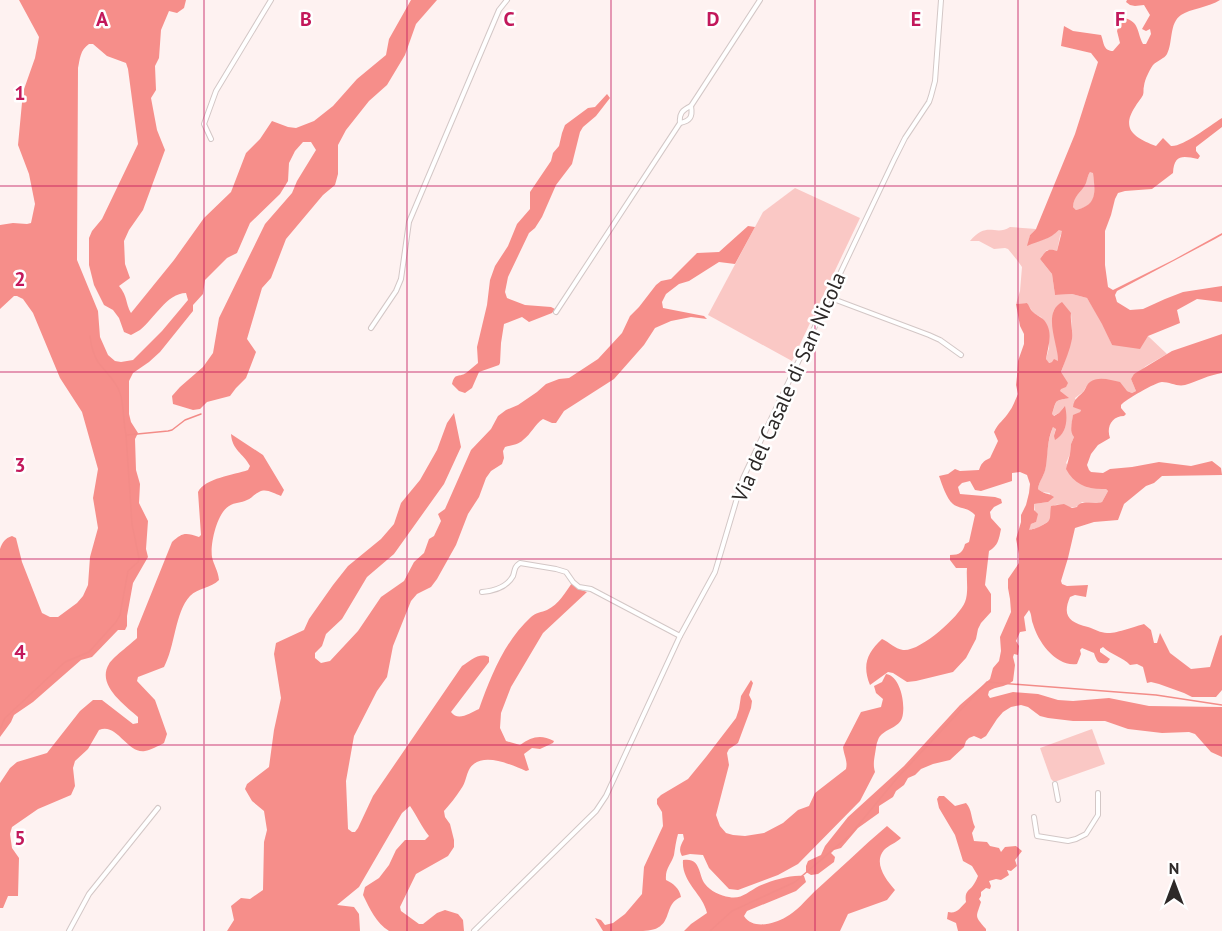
<svg xmlns="http://www.w3.org/2000/svg" width="1222" height="931" viewBox="0 0 1222 931" font-family="'PT Sans',sans-serif">
<style>
.green{fill:#fac8c5}
.forest{fill:#f68e8a;fill-rule:evenodd}
.lines{fill:none;stroke-linecap:round;stroke-linejoin:round}
.stream{stroke:#f38c88;stroke-width:1.5}
.minor-casing{stroke:#d3c7c6;stroke-width:6}
.minor{stroke:#fff;stroke-width:4}
.grid{fill:none;stroke:#c2185b;stroke-width:1.5;stroke-opacity:0.55}
.labels{text-anchor:middle;stroke-width:5;stroke-linejoin:round;paint-order:stroke}
.street-label{font-size:21px;fill:#2d2928;stroke:#fff}
.grid-label{font-size:20px;text-anchor:middle;font-weight:bold;fill:#c2185b;stroke:#fff;stroke-width:5;stroke-linejoin:round;paint-order:stroke}
</style>
<rect width="100%" height="100%" fill="#fef2f1"/>
<g class="green">
<path d="M1090,172H1093C1095,191 1099,205 1076,210L1073,207V200L1080,192Z"/>
<path d="M795,188L860,218L792,361L708,315L763,212Z"/>
<path d="M1010,227L1036,229L1030,235L1028,245C1041,239 1048,240 1060,229L1063,231L1060,236L1057,251L1047,250L1040,259L1052,274L1055,295L1072,294L1087,298L1103,324L1112,345L1148,336L1167,354L1146,366L1131,379L1136,391L1132,393L1127,391L1086,387L1083,392L1075,398L1078,408L1081,410L1080,412L1073,416L1071,427L1074,437L1071,444L1070,454L1066,463L1086,487L1106,489L1108,491L1102,502L1096,504L1082,502C1079,505 1078,507 1074,507C1063,509 1050,495 1051,520L1034,530H1028L1031,524L1036,522L1034,504L1048,502L1050,493L1042,492L1038,489C1039,481 1045,474 1046,466C1047,452 1048,440 1053,427L1056,428L1054,436L1064,407L1059,413L1053,416L1052,414C1056,404 1054,399 1066,399L1060,392L1061,373L1072,338L1071,313L1054,310C1050,328 1058,344 1058,361L1048,363L1046,359L1049,348V331L1041,317L1034,314L1027,303L1016,304L1020,291L1022,267L1017,260L1008,249L1005,248L994,249L979,241H970C988,220 995,237 1010,227Z"/>
<path d="M1092,729L1105,764L1057,781H1053L1051,779L1040,748Z"/>
</g>
<g class="forest">
<path d="M19,0H186L184,8L177,13L169,11L161,30L159,58L155,66L156,90L151,98L157,130L165,150L143,210L129,230L124,241L125,264L130,278L119,286C128,297 125,302 131,313L174,260L204,218L231,192L246,153L260,139L272,121L288,127L296,128L314,121L333,106L357,79L386,55L389,39L411,0H437L416,24L405,55L387,85L369,101L346,130L338,145V174L335,185L323,195L286,239L271,278L262,288L247,339L256,352L246,378L236,388L230,396L207,402L200,409L193,410L173,404L172,396L180,387L203,367L213,353L219,318L265,224L292,193L297,181L316,150L311,142H303L295,151L289,163L288,181L280,194L250,223L237,253L227,258L205,280L203,294L193,305V311L160,352L149,362L133,373L129,381V414L131,422L138,433L135,439L136,470L140,484L139,503L148,521L146,549L148,557L133,583L127,616V626L125,630H118L92,657L81,660L33,702L14,715L11,722L0,737V549C2,543 5,538 12,536L16,538L22,562L42,613L50,617H58L77,603L83,596L88,585L90,557L98,528L93,498L98,469L82,412L60,378L33,313L23,299L17,296H14L0,309V225L13,223L27,224L31,223L35,204L29,174L18,145L23,92L35,58L39,37ZM89,44H93L107,56L126,63L128,69L138,144L102,219L92,231L89,238V265L94,285L104,305L113,310L119,318L124,332L131,335C134,333 137,332 140,330C154,319 167,293 186,293L188,300L162,331L133,360L121,362L115,361L108,355L100,337L98,311L77,260L78,68C80,59 80,50 89,44Z"/>
<path d="M1127,0H1220C1209,7 1190,9 1181,15C1169,23 1173,43 1167,54C1164,59 1158,60 1153,65C1149,71 1145,79 1144,86C1143,89 1144,92 1143,95C1141,99 1137,103 1135,107C1120,130 1136,138 1156,146L1163,138L1171,146C1183,147 1209,126 1222,118V127L1196,147V151L1200,156L1198,159C1183,156 1174,154 1173,173L1152,189L1125,191L1118,193L1115,199L1111,215L1105,231V265L1108,287L1113,290L1173,260L1222,233V235L1215,239L1117,291L1115,295L1117,302L1130,310L1143,309L1165,299L1183,292L1222,286V302L1197,299L1177,310L1180,323L1148,336L1140,349L1112,345L1102,324L1087,298L1072,294L1055,295L1052,274L1040,259C1046,251 1047,248 1057,251L1062,231L1059,230C1049,240 1040,240 1027,246L1030,235L1036,229L1075,134L1098,62L1091,53L1061,46L1064,26L1073,31L1101,35C1104,42 1103,51 1113,51L1120,43L1117,31L1121,17C1140,21 1136,30 1143,44H1146L1151,34L1150,29L1146,31L1142,29L1150,15L1144,5L1135,6L1130,5L1126,2ZM1090,172L1093,173C1095,191 1098,205 1076,210L1073,207C1073,196 1082,192 1086,183C1087,179 1088,175 1090,172Z"/>
<path d="M607,94L610,98L596,116L583,127L580,132L572,164L556,185L542,217L535,228L529,233L508,277L505,292L507,298L525,305L551,307L555,309L552,313L529,322L522,317L504,324L501,343L500,363L499,365L479,372L472,388L465,393L459,391L452,384C455,372 458,378 466,373C470,370 474,366 478,363L477,347L487,305L490,280L495,266L508,246L517,224L530,209V192L551,161L553,153L559,146L562,133L565,125L588,108L595,107Z"/>
<path d="M748,226L755,227L735,264L719,262L689,281L679,284L666,294L662,302L663,308L704,316L707,319L691,317L671,321L655,328L644,345L614,379L564,411L556,423H552L543,419C535,424 531,434 523,440C518,445 511,445 505,447L503,451L504,458L502,464L491,471L486,478L479,497L468,514L456,545L437,579L431,587L417,594L411,601L393,646L387,677L377,691L354,736L346,781L348,829L352,832H355L358,828L373,796L462,666C470,661 479,652 489,657V662L451,712C458,722 470,713 479,709C491,676 504,642 531,617C535,613 542,612 547,610C559,604 565,593 572,583L578,589L587,592L543,633L511,687L501,713L500,728L506,741L520,745C532,737 540,734 554,741L553,743L540,749L532,748L524,754L529,770L526,771C512,765 482,751 470,768C466,774 466,783 461,789C456,797 450,804 444,811L445,817L450,824L454,840V847L448,856L416,874L400,907L401,911L419,924H423L437,913L445,910L458,914L463,920L464,931H389C376,923 370,909 363,895L365,887L379,878L389,865L396,850L405,840H425L429,836C421,826 417,816 410,806L402,813L359,887L337,905L354,907L359,914L360,931H227L234,920L231,906L241,898L250,899L263,890L264,842L267,830L264,811L252,801L245,789L247,784L269,767L274,730L281,698L274,654L276,643L304,630L309,619L333,585L348,566L381,539L394,524L401,503L420,480L437,450L447,423L454,413L461,447L444,484L394,554L367,577L342,619L326,634L322,646L315,653V658L321,663L330,661L358,631L381,597L404,581L414,562L424,553L429,539L434,536L441,521L438,514L445,509L471,450L491,429L498,416L506,410L518,405L537,392L546,384L559,379L569,378L598,359L622,333L630,316L639,307L656,285L661,281L671,279L697,253L719,252Z"/>
<path d="M1062,302L1071,313C1070,322 1073,330 1072,339C1070,350 1065,361 1061,372L1068,383L1066,387L1061,389L1060,391L1069,398C1054,401 1057,399 1052,414L1054,416L1059,413L1065,406C1068,419 1067,433 1055,440L1054,436L1056,429L1053,427C1047,440 1048,453 1046,466C1045,475 1039,481 1038,489C1043,494 1049,493 1054,497L1048,502L1034,504V510L1038,514L1036,522L1031,524L1029,530C1037,529 1031,530 1039,527C1053,520 1049,521 1051,506L1064,504L1072,508L1077,507C1081,499 1093,505 1102,502L1108,491L1106,489C1089,490 1074,485 1066,469L1070,454L1071,444L1074,437C1069,431 1072,422 1073,415L1080,412L1081,410L1073,407C1074,398 1079,397 1084,391C1086,388 1087,384 1090,382C1098,376 1111,380 1120,382L1127,391L1132,393L1136,391L1131,379L1134,374L1172,351L1222,334V373C1209,375 1198,381 1185,385C1177,387 1170,382 1162,382C1156,382 1125,400 1121,405V408L1126,414L1124,416C1112,416 1106,427 1110,438L1098,445L1091,454L1087,465L1089,470L1091,472L1103,473L1110,469L1132,467L1159,462L1191,466L1212,461L1221,468L1222,475L1162,476L1154,483L1146,486L1124,504L1118,520L1094,522L1075,528L1068,558L1061,581L1062,584L1067,586L1088,585L1086,597L1075,595L1070,597C1062,616 1069,622 1088,627C1094,629 1101,633 1107,633C1115,634 1136,626 1144,624L1151,630L1154,643H1157L1160,633L1170,653L1191,669L1210,667L1220,636L1222,635V690L1216,697H1192L1184,693L1159,684L1151,682L1147,683L1143,667L1137,664L1130,665C1123,657 1111,655 1103,647L1100,649V652L1110,659L1107,663C1098,664 1097,662 1094,653L1082,648L1080,650L1081,654L1077,664C1056,667 1038,642 1033,624C1031,619 1032,615 1029,610L1024,617L1026,631L1020,632L1016,641L1019,646L1018,655L1014,654L1013,657L1015,665L1013,681C1004,688 996,686 989,691L988,695L990,698L1013,692L1038,694L1058,700L1073,701L1109,698L1149,706L1222,707V757L1211,752L1195,734L1189,732L1162,733L1128,729L1105,721H1073L1048,718L1040,716L1028,707L1021,705L1011,707L1003,712L997,719L986,736L981,739L974,736L969,738L966,741L964,747L950,760L933,764L921,769L915,775L908,778L904,785L896,791L893,797L879,806V813L858,828L841,848L834,850L831,853L835,857L834,862L818,874L811,875L806,872V866L808,861L821,855L825,846L848,817L904,766L960,705L990,679L993,668L999,661L1001,651L1000,637L1011,612L1010,599L1008,588V579L1019,563V554L1016,539L1021,522V515L1026,505L1029,493L1030,484L1027,475L1020,472L1012,473V481L981,491L975,490L970,481L962,483L958,487L960,494L995,497L1001,499L1002,503L994,507L990,512L991,518L1001,529C999,539 998,546 989,551L985,585L991,594V612L981,623L978,629L976,639L966,658L953,672L916,681L907,682L893,673L888,672L870,685C862,665 867,653 882,639C889,642 895,649 903,650C920,652 959,617 965,602C969,592 966,578 967,568H956L950,560V555C960,555 963,552 965,544L969,542L975,515C968,507 959,509 953,504C946,498 942,484 939,476L948,474L955,469L960,471L979,470C981,464 983,461 990,458L998,441L994,432C998,423 1004,420 1009,412C1013,407 1015,400 1018,394L1016,385L1017,376L1018,361L1024,344V334L1020,326L1016,304L1027,303C1029,305 1030,309 1032,311C1035,315 1040,316 1044,320C1054,332 1048,346 1046,359L1049,363L1052,362L1054,359L1058,361C1058,343 1042,313 1062,302Z"/>
<path d="M231,434L263,455L284,490L281,496C273,493 266,488 259,492C254,494 251,499 247,500C241,503 235,502 229,506C217,513 210,544 212,557C214,566 218,570 219,580C211,588 198,588 190,596C175,612 175,647 164,667L138,677L137,681L155,700L167,734L164,743C158,746 151,750 145,751C127,754 117,722 99,730L88,749L75,761L73,768L75,786L71,795L38,809L12,827L10,834L12,848L19,858L18,896H8L3,908H0V783L10,768L17,762L47,753L80,711L93,700H102L133,724L138,723V717C125,705 96,685 109,664C112,658 131,644 137,638V629L172,542C182,533 185,532 199,537L201,535L198,492C205,478 234,475 248,470L250,466C243,453 232,450 231,434Z"/>
<path d="M886,674C901,676 906,706 902,718C898,729 882,729 878,740C876,744 876,749 875,754C874,760 873,765 875,772L860,801L798,864L778,875L738,890L729,889L709,868L703,855L690,854L682,856C678,849 681,845 684,839L683,834H678C676,841 675,848 674,855C671,865 665,868 666,880C674,884 679,888 681,897C661,905 676,930 643,931H603L595,918L601,920L605,925L613,923L625,914L642,894L644,867L663,826L662,812L657,804V799L661,795L688,779L706,757L736,718L739,709L741,696L751,680L753,683L749,695L752,701L751,708L738,743L729,749L727,753L729,765L716,815L720,826L726,833L733,835L745,836L764,833L783,823L798,810L809,806L815,793L846,769C848,761 844,756 843,747L861,712L881,707L883,699L876,693L874,686L882,682Z"/>
<path d="M939,796H944L955,806L966,803C972,809 971,819 975,827L972,833L974,841L987,842L990,846L999,848L1001,852L1005,847L1016,846L1022,851L1015,860L1017,866L1011,871L1007,870L1009,875L1001,880L996,879L989,881L991,886L990,889L986,888L981,892V896L979,899L981,902C976,918 974,915 986,929V931H958L956,923L947,919L948,912C957,914 960,908 966,902C964,890 970,891 974,884C976,881 977,878 978,876L972,866L963,861L955,835L939,808L937,799Z"/>
<path d="M887,826L901,838C896,843 889,845 884,850C873,863 886,880 895,890L887,900L848,914L840,931H684L691,924L707,913C703,894 681,882 683,860C701,857 698,874 705,884C710,891 721,896 729,897C741,900 749,891 759,886C770,881 792,874 804,876L806,882L796,891L747,911L744,916C753,930 774,924 786,917C796,912 806,900 814,892C839,870 862,847 887,826Z"/>
</g>
<g class="lines">
<g class="stream">
<path d="M127,435L168,431L172,430L185,420L201,414"/>
<path d="M0,729L5,718L65,662L89,652L116,622L120,615L128,571L138,562L139,558L132,524L126,435C123,422 124,403 120,393C116,380 106,373 98,362C93,354 91,345 90,336"/>
<path d="M710,931L732,911L795,882L850,835L898,777L987,682L1156,695L1222,705"/>
</g>
<defs>
<g id="minor">
<path d="M680,123C690,121 693,117 691,106"/>
<path d="M211,139L204,124L216,91L271,0"/>
<path d="M828,297L929,335L940,340L961,355"/>
<path d="M556,312L680,123C679,114 682,110 691,106L760,0"/>
<path d="M371,328L396,291L401,279L409,222L499,10L507,0"/>
<path d="M482,592C494,591 507,587 513,576C515,570 514,567 520,563L556,569L566,572L573,582L579,587L591,589L680,636"/>
<path d="M1055,784L1058,800"/>
<path d="M1034,817L1037,836L1068,841L1076,839L1086,834L1098,815V793"/>
<path d="M69,931L89,894L158,808"/>
<path d="M474,931L596,811L606,796L680,636L715,572L743,478L894,160L905,138L929,102L931,96L935,81L941,0"/>
</g>
</defs>
<use href="#minor" class="minor-casing"/>
<use href="#minor" class="minor"/>
</g>
<path class="grid" d="M204,0V931M407,0V931M611,0V931M815,0V931M1018,0V931M0,186H1222M0,372H1222M0,559H1222M0,745H1222"/>
<g class="labels">
<g class="street-label">
<text transform="translate(789 387) rotate(-66)" y="7">Via del Casale di San Nicola</text>
</g>
</g>
<g class="grid-label">
<text x="102" y="26">A</text>
<text x="306" y="26">B</text>
<text x="509" y="26">C</text>
<text x="713" y="26">D</text>
<text x="916" y="26">E</text>
<text x="1120" y="26">F</text>
<text x="20" y="100">1</text>
<text x="20" y="286">2</text>
<text x="20" y="472">3</text>
<text x="20" y="659">4</text>
<text x="20" y="845">5</text>
</g>
<g transform="translate(1174 883)" stroke="#ffffff" stroke-width="4.5" paint-order="stroke">
<path d="M0-4.5L10 22L0 15L-10 22Z" fill="#2d2928"/>
<text y="-9" font-size="16" font-weight="bold" text-anchor="middle" fill="#2d2928">N</text>
</g>
</svg>
